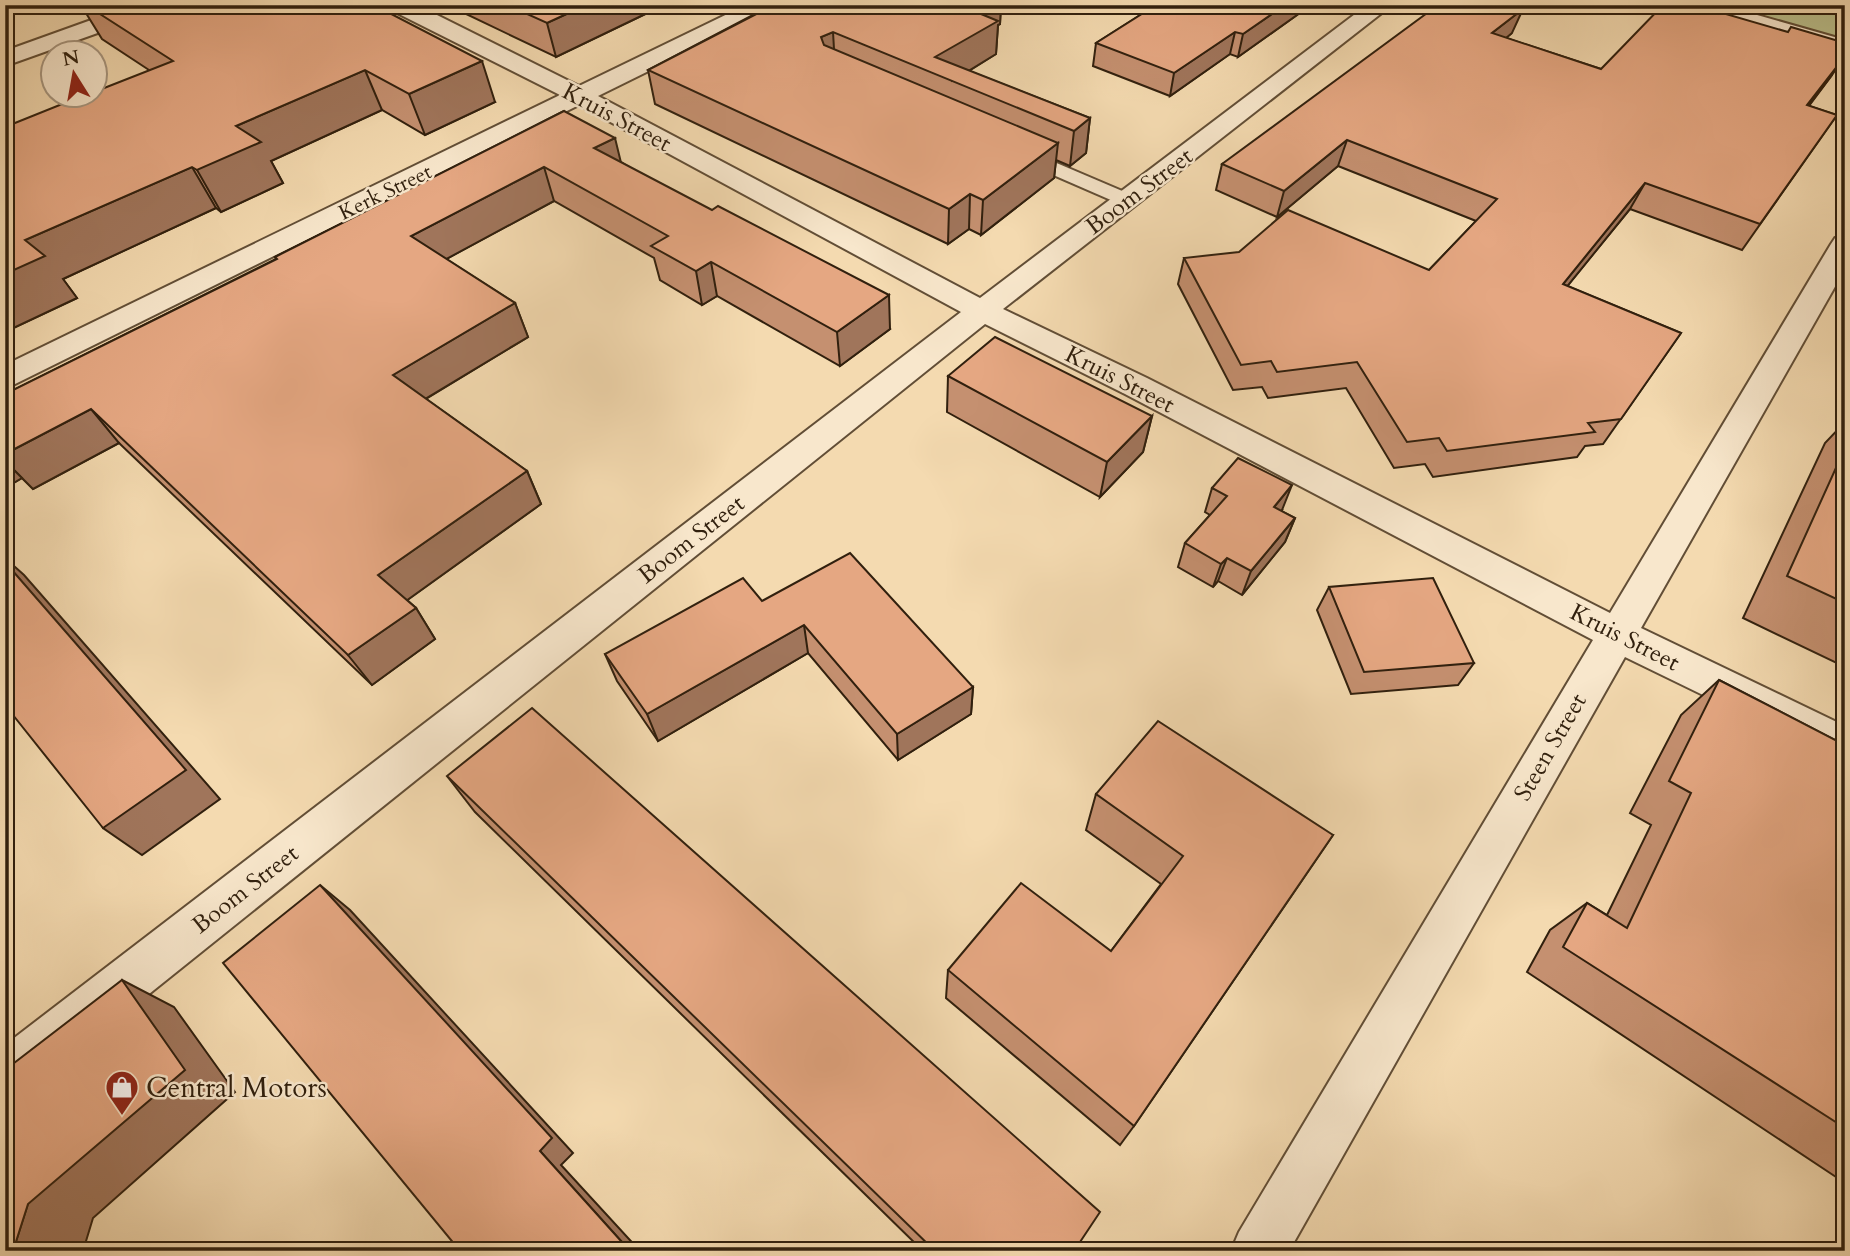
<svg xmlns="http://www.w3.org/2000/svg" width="1850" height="1256" viewBox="0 0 1850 1256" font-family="Cardo,serif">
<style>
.green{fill:#bbc08c;stroke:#76704d;stroke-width:2}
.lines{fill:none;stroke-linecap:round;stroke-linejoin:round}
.lane-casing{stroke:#624e36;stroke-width:4}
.street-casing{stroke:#624e36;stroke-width:4}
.lane{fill:#f8e7cc;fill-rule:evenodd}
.street{fill:#f8e7cc;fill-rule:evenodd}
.wall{fill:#c59070;stroke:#31200e;stroke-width:2}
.shaded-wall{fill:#a0755b;stroke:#31200e;stroke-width:2}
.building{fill:#e5a782;stroke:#31200e;stroke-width:2}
.labels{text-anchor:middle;stroke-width:5;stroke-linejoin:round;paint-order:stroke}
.far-street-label{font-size:21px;fill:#31200e;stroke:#f8e7cc}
.street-label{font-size:24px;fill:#31200e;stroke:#f8e7cc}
.near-poi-label{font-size:28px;fill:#31200e;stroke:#f8e7cc;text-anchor:start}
</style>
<rect width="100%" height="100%" fill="#f4dab0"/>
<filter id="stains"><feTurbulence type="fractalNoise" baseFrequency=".00286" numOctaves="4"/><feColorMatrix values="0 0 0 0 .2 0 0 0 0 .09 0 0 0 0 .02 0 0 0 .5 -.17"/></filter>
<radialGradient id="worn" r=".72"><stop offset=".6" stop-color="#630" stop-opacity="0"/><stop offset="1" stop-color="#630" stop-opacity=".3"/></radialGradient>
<path class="green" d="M1724,5H1845V40Z"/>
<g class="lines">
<defs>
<path id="lane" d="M1019,147L1134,196L1137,200L1127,206L1120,204L1012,157L1010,153Z"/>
<g id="street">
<path d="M133,5H165L162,10L5,66V51Z"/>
<path d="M388,5H417L579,86L746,5H775L772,10L598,96L980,298L1367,5H1392L1003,309L1147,378L1610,613L1831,244L1835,238L1845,236V269L1641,628L1845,726V764L1625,657L1289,1251H1231L1239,1232L1593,640L1125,394L985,324L23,1095L5,1102V1045L961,312L579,105L5,389V365L560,95L391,10Z"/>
<path d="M1686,5H1722L1845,40V54L1689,10Z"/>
</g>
</defs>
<use href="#lane" class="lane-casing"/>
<use href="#street" class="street-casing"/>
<use href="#lane" class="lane"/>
<use href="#street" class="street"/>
</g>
<g class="wall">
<path d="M81,5H374L495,102L425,135L382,110L271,161L283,183L221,212L216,208L63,279L77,298L5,332L149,70L102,39Z"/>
<path d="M461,5H664L556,57L464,13Z"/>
<path d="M772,5H1001L1000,24L998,25L996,54L969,71L1090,118L1086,153L1070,166L1056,160L1054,178L981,235L969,229L948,244L655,104L648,70Z"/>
<path d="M1156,5H1311L1238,57L1230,54L1170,96L1093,66L1096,43Z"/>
<path d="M1512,33L1506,38L1601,69L1838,47L1832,75L1809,106L1837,115L1742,250L1630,209L1567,286L1681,333L1603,444L1585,446L1577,457L1433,477L1425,464L1394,468L1346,388L1268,398L1262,387L1233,390L1178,284L1184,258L1429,270L1476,221L1338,166L1277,217L1216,190L1222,164Z"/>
<path d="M564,111L621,162L890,329L840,366L717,296L702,305L660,280L654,258L554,201L446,259L515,303L528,337L426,399L527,471L541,504L407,600L416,608L435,639L372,685L119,443L33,489L22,478L5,488V394L276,259L275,257Z"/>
<path d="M948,376L1152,416L1143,452L1100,497L947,412Z"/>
<path d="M1845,422V667L1743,618L1825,443Z"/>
<path d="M1212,488L1282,510L1281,511L1295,518L1285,542L1242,595L1218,581L1213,587L1178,567L1185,543L1210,515L1205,512Z"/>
<path d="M1329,587L1474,663L1458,685L1351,694L1317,610Z"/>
<path d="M762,601L973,687L971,714L898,760L808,653L658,741L617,681L605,654Z"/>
<path d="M1719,680L1845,745V1183L1527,972L1550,930L1587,903L1607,915L1651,825L1630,813L1681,715Z"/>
<path d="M447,776L1074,1251H923L475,812Z"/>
<path d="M1096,794L1333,835L1134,1126L1120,1145L946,998L948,970L1111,951L1161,884L1086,830Z"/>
</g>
<g class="shaded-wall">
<path d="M586,5H664L556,57L547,23Z"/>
<path d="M976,5H1001L1000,24L998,25L996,54L952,81L935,57L969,9Z"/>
<path d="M1285,5H1311L1238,57L1243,34Z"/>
<path d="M1523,9L1512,33L1482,58L1492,33Z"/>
<path d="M833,32L835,66L824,71L821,37Z"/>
<path d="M1235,32L1230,54L1170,96L1174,73Z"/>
<path d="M1845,57L1832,75L1790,130L1807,105Z"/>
<path d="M482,61L495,102L425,135L409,94Z"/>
<path d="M365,70L382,110L271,161L283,183L221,212L197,170L236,126Z"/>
<path d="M1090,118L1086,153L1070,166L1074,131Z"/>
<path d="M615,138L623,171L594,148Z"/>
<path d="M1347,140L1338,166L1277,217L1284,191Z"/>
<path d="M1058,143L1054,178L981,235L983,200Z"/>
<path d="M192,167L216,208L63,279L77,298L5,332V274L25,240Z"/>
<path d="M544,167L554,201L426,270L411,236Z"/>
<path d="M1645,183L1630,209L1548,310L1563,284Z"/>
<path d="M970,194L969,229L948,244L949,209Z"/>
<path d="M711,262L717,296L702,305L696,271Z"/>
<path d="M889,295L890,329L840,366L837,332Z"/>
<path d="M515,303L528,337L410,408L393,375Z"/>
<path d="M91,409L119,443L33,489L5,461V454Z"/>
<path d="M1152,416L1143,452L1100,497L1107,462Z"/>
<path d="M5,461L22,478L5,488Z"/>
<path d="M527,471L541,504L399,606L378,575Z"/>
<path d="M1292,485L1282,510L1265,531L1274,507Z"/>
<path d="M1295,518L1285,542L1242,595L1251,571Z"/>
<path d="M5,558L24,575L220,799L142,855L103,828L5,562Z"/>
<path d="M1227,558L1218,581L1213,587L1221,564Z"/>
<path d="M416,608L435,639L372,685L348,655Z"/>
<path d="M804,625L808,653L658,741L647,714Z"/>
<path d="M973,687L971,714L898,760L897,734Z"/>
<path d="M320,885L350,910L573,1153L561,1165L640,1251H630L540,1151Z"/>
<path d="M122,980L174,1007L235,1092L93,1218L83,1251H13L28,1204Z"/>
</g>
<g class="building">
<path d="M86,5H374L482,61L409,94L365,70L236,126L261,142L197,170L192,167L25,240L45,256L5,274V127L87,94H94V92L173,61Z"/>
<path d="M507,5H586L547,23Z"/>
<path d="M774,5H976L969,9L998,21L935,57L1090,118L1074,131L833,32L821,37L824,45L1058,143L983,200L970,194L949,209L648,70Z"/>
<path d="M1156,5H1285L1243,34L1235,32L1174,73L1096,43Z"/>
<path d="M1438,5H1510L1523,9L1492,33L1601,69L1663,5H1695L1788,32L1791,27L1842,42L1838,47L1845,49V56L1807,105L1837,115L1760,224L1645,183L1563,284L1681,333L1621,419L1588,423L1595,432L1447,451L1439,438L1407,442L1357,362L1277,372L1271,361L1241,365L1184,258L1239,252L1288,210L1429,270L1497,199L1347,140L1284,191L1222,164Z"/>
<path d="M564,111L615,138L594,148L712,210L718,206L889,295L837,332L711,262L696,271L651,246L668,236L544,167L411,236L515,303L393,375L527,471L378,575L416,608L348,655L91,409L5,454V394L277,259L275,257Z"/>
<path d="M995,337L1152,416L1107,462L948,376Z"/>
<path d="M1845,448V603L1787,576Z"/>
<path d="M1238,458L1292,485L1274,507L1295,518L1251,571L1227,558L1221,564L1185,543L1227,496L1212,488Z"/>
<path d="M850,553L973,687L897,734L804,625L647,714L605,654L743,578L762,601Z"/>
<path d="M5,562L186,770L103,828L5,705Z"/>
<path d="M1433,578L1474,663L1364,672L1329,587Z"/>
<path d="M1719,680L1845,745V1128L1563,947L1587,903L1627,928L1691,793L1669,781Z"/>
<path d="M532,708L1100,1212L1074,1251H935L447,776Z"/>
<path d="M1158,721L1333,835L1134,1126L948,970L1021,883L1111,951L1183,856L1096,794Z"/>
<path d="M320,885L552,1138L540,1151L630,1251H460L223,963Z"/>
<path d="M122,980L185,1070L28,1204L13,1251H5V1070Z"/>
</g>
<defs>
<symbol id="shop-pin" viewBox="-11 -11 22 30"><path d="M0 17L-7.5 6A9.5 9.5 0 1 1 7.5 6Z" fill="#8f2418" stroke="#f8e7cc"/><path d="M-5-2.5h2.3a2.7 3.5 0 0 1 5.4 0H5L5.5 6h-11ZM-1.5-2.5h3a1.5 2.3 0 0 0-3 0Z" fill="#fff"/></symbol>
</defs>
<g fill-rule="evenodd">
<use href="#shop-pin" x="103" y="1068" width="38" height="52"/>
</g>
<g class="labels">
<g class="far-street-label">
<text transform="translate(385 192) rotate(-26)" y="7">Kerk Street</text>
</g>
<g class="street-label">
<text transform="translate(617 117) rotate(28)" y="8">Kruis Street</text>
<text transform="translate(1139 191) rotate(-37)" y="8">Boom Street</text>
<text transform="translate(1120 379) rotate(27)" y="8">Kruis Street</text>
<text transform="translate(691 539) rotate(-38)" y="8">Boom Street</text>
<text transform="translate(1625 637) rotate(27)" y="8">Kruis Street</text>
<text transform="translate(1550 747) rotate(-60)" y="8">Steen Street</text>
<text transform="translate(245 889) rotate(-38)" y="8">Boom Street</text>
</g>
<g class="near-poi-label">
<text x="146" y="1097">Central Motors</text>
</g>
</g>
<rect width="1850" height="1256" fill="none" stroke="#f4dab0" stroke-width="28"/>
<rect x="7" y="7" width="1836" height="1242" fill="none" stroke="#31200e" stroke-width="3.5"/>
<rect x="14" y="14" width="1822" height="1228" fill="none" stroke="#31200e" stroke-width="2"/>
<g transform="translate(74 74) rotate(349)"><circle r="33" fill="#f8e7cc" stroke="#a89780" stroke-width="2"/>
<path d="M0-5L12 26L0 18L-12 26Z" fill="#8f2418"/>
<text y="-10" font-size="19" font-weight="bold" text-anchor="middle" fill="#31200e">N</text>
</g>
<rect width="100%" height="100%" filter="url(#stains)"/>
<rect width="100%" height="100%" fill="url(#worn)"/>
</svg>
